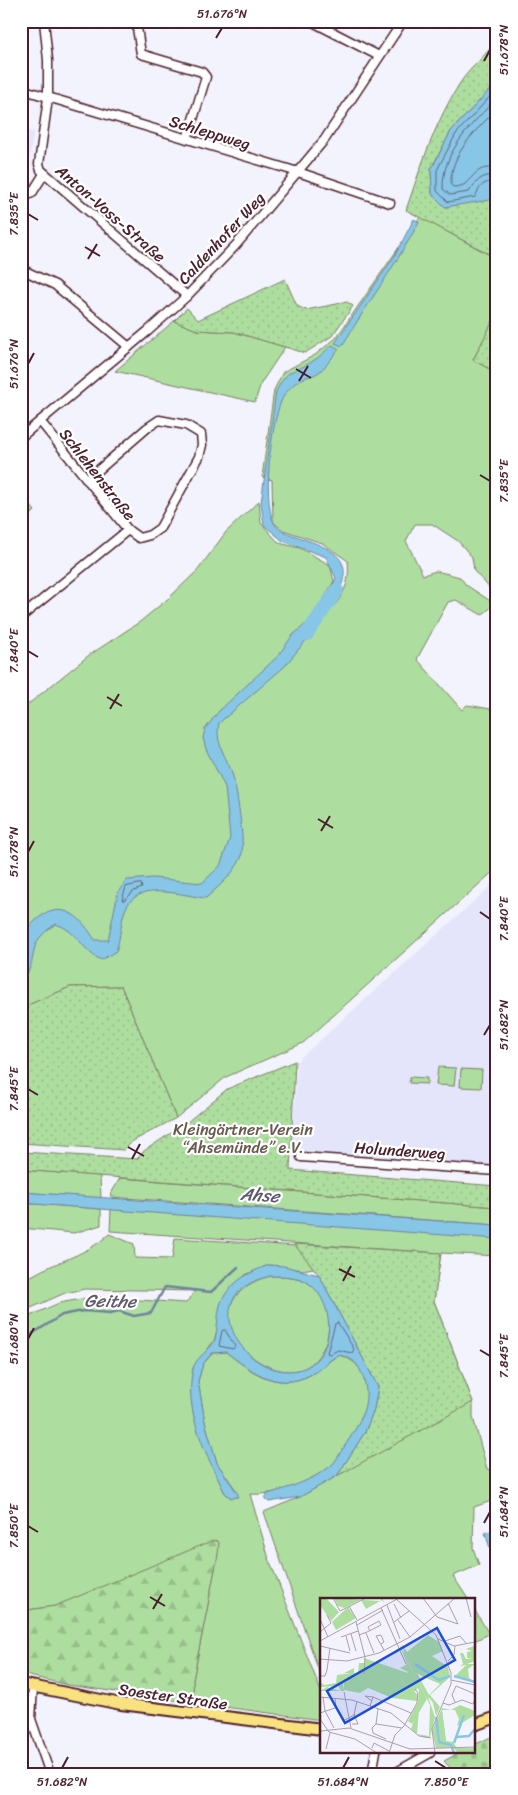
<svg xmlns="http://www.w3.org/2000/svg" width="518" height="1795" viewBox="0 0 518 1795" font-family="Sriracha,sans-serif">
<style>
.built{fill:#e4e5fb}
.grass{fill:#adde9f;stroke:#7c7e65}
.forest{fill:url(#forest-firs);stroke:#7c7e65}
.cemetery{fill:url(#cemetery-stones);stroke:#7c7e65}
.park{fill:url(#park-dots);stroke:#7c7e65}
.water{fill:#88c6e8;stroke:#6f839c;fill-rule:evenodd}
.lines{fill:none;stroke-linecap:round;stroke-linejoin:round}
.shore{stroke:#636277;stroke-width:1}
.stream{stroke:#6f839c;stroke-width:2.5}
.river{stroke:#88c6e8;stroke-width:14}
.minor-casing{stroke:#4a1f2b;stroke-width:11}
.major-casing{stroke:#4a1f2b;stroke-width:14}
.minor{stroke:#fff;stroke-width:8}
.major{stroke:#fae180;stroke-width:10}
.ticks{fill:none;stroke:#4a1f2b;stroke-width:2}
.labels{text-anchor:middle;stroke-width:4.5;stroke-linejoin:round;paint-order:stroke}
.street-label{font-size:16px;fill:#4a1f2b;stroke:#fff}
.park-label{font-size:16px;fill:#68584e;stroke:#fff}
.water-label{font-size:18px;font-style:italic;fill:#60596d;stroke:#fff}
.inset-river{fill:none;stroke:#88c6e8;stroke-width:2.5}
.inset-road{fill:none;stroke:#af9ea9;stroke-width:1}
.view{fill:#1d4ed8;fill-opacity:0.15;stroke:#1d4ed8;stroke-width:2.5}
.inset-edge{fill:none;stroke:#4a1f2b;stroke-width:2.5}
.neatline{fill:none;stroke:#4a1f2b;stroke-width:2}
.ticks-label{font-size:12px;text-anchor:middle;fill:#4a1f2b}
</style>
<defs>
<pattern id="forest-firs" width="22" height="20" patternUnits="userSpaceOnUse" patternTransform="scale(1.25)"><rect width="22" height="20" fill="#adde9f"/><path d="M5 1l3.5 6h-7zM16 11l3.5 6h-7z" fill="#96be89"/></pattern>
<pattern id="cemetery-stones" width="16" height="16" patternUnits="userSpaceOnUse" patternTransform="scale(1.25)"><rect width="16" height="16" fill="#adde9f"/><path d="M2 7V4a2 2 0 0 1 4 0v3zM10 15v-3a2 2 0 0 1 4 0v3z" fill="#96be89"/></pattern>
<pattern id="park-dots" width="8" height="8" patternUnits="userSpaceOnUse" patternTransform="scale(1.25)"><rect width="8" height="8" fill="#adde9f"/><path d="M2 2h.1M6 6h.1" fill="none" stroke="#96be89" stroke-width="1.8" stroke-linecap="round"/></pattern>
</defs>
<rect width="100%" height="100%" fill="#f3f3fd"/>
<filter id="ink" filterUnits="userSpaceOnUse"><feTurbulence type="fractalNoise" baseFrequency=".02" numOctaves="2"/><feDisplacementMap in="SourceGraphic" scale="10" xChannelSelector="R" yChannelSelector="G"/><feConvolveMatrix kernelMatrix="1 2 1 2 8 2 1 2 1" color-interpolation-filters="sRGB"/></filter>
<g filter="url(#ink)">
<g class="built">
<path d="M21,130L34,132L23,193H21Z"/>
<path d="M494,883H497V1166L292,1151L297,1061Z"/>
</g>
<g class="grass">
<path d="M420,217L497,259V313L473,360L497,373V596L474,571L472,557L458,541L432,524H415L406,541L423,575L436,571L460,577L466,585L495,604L482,615L456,600L448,602L417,659L462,710L467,705L497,710V868L303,1043L226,1077L176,1118L121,986L70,987L21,1008V710L88,656L141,621L170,597L198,570L226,532L259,501L261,523L279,543L300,548L330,565L334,581L321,603L331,609C345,595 350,580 348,561L322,543L283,530L273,522L272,480L262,477L274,390L283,372L315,355L336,338Z"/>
<path d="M174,321L197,330L234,332L285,347L261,383L255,402L115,371Z"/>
<path d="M438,1067L456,1068L454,1086L436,1085Z"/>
<path d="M461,1069L482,1070L481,1088L460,1087Z"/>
<path d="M490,1071H497V1090L489,1089L492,1080L489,1079Z"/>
<path d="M410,1077L427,1078V1084L409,1083Z"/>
<path d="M21,1170L100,1176L101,1198L21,1192Z"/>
<path d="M120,1178L497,1207V1225L111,1197L112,1192Z"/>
<path d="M21,1203L101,1209V1225L74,1233L21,1228Z"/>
<path d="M111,1209L497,1237V1256L441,1253L434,1301L473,1402V1417L487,1469L497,1471V1499L474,1507L473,1548L479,1565L453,1576L468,1599H322V1680L264,1512L300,1497L337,1476L440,1253L110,1231Z"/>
<path d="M109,1234L134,1244L135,1258L172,1259L175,1238L420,1254L343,1262L303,1270L269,1265L245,1275L217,1331L214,1341L193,1368L191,1391L193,1414L218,1479L225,1493L231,1498L236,1490L217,1463L205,1422L198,1381L203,1364L213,1353L226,1352C250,1371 274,1390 306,1377C317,1372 328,1362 338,1355C355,1358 369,1375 368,1394C367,1412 345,1453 332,1465C312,1483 277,1496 250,1494L269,1559L322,1694V1720L194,1703L193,1680L218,1554L55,1606L21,1611V1320L59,1303L93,1297L186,1303L195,1291L85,1289L65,1293L31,1308L24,1306L21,1301V1283C48,1262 85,1258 109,1234Z"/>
<path d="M271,1276C282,1276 295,1276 305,1281C332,1296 336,1335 317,1358C285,1399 201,1334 238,1294C248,1284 257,1279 271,1276Z"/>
<path d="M474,1609L489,1634L474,1641Z"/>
</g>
<path class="forest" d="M214,1540L219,1542L218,1554L193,1680L194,1703L68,1685L21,1674V1611L55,1606Z"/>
<path class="cemetery" d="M497,1734V1774H456L444,1761L462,1751H474V1745Z"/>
<g class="park">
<path d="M497,38V82L451,131L431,169L432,194L445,207L495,197L497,193V251L492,249L489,254L406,210C421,166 435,122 460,83C471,66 488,55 497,38Z"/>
<path d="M285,279L297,306L306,310L347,302L353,306L332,336L305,353L234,332L197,330L174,321L187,308L198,320Z"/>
<path d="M497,313V373L473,360Z"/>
<path d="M21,494L35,511L25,520L21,516Z"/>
<path d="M121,986L176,1118L133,1141L124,1150L21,1143V1008L70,987Z"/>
<path d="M295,1061L290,1170L497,1186V1207L21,1170V1152L137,1159L144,1151L186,1123L227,1089Z"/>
<path d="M294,1244L441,1253L434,1301L473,1402L337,1476L365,1432L374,1409L378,1387L319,1275Z"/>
</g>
<g class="water">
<path d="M497,82V193L490,200L445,207L432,194L431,169L434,164L451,131Z"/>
<path d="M414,219L419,222C396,265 367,304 342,346L335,343L394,257Z"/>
<path d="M332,345L339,349C333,356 327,366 319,372C315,376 307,376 302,379C296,381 289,389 285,394C271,412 260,512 277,527C283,533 294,535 301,538C346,553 356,566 330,608L324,604L336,578L326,557L283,541L264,525L261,503L276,391C290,365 293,374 313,361C320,357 326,350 332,345Z"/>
<path d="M314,617L322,621L284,667L219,723C215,741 224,754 231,770C236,783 246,846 241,858C234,874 219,886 206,898C184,896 140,881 127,906C120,919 121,938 116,951L101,960C82,951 78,931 56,924C22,945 42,959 21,982C21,971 20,958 21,947C24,925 50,901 72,914C82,920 89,931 95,940H108L118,892L127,880L153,878L202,883L220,866L230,838L225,787L206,749L203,738L205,729L219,711L277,657L293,635Z"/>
<path d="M21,1192L497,1225V1239L21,1203Z"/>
<path d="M269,1265L284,1266L319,1275L378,1387L374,1409L365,1432L337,1476L300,1497L269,1502L265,1499L267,1494C290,1488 312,1480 331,1466C336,1461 340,1453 344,1447C360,1423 374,1400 361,1372C356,1361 350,1357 338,1355C328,1361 320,1370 310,1375C277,1392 251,1371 226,1352L212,1353L203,1364L198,1381L205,1422L217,1463L238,1494V1497L231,1498L225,1493C207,1456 183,1411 193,1369C196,1356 211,1351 215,1339C218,1328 217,1316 220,1305C228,1283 249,1272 269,1265ZM271,1276C282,1276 295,1276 305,1281C337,1299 338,1361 298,1370C244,1381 190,1293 271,1276Z"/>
<path d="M490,1531L497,1542V1569L485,1533Z"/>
</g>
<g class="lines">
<g class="shore">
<path d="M497,89L456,134L437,170V191L448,202L475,197C479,188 484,178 497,184"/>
<path d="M497,98C472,124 442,151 443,189L450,195L469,192C476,182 482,173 497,176"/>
<path d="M497,109C477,129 449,155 451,185L453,187C456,187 463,186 465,184C476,174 478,165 497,169"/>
<path d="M141,884L142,888L134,891L125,900H122L126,887Z"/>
<path d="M338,1323L354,1349L352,1353L338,1350L330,1354L327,1353L335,1324Z"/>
<path d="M225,1330L235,1346L233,1349L219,1346L222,1331Z"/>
</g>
<path class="stream" d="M21,1341L62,1315L83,1311L110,1313L119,1311L134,1316L151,1313L165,1287L211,1292L238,1267"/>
<path class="river" d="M307,634L337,590"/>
<defs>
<g id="minor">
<path d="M44,21L48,60V98L39,164L41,170L187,296"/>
<path d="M136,21L141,54L202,72L206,77L187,139"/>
<path d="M311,21L379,56"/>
<path d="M21,89L298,172L390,203"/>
<path d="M21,198L32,193L44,174"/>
<path d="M21,269L55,285L129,347"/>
<path d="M21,437L148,331L187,296L236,245L325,139L403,21"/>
<path d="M87,480L147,428L159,420L186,425L201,434L202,445L199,457L160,528L150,535L139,538L128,530"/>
<path d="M21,617L128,530L40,421"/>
<path d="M301,1157L497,1171"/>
<path d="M33,1687L31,1719L50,1774"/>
<path d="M372,1774L376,1751"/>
<path d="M393,1774L430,1753"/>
</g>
<g id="major">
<path d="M21,1684L121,1704L322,1729"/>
<path d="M474,1725L497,1717"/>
</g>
</defs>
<use href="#minor" class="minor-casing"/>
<use href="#major" class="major-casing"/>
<use href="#minor" class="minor"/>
<use href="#major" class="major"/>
</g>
</g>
<path class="ticks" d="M216,38L222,28M484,61L490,50M28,214L38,220M85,247L100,256M88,259L97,244M28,364L34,353M296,369L311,378M299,381L308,366M480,475L490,481M28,651L38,657M107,697L122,706M110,709L119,694M318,819L333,828M321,831L330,816M28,852L34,841M480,912L490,919M484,1035L490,1025M28,1089L38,1095M128,1147L144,1156M132,1159L140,1144M339,1269L355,1277M343,1281L351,1266M28,1339L34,1328M480,1350L490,1356M484,1523L490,1512M28,1526L38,1532M150,1597L165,1606M153,1609L162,1594M435,1761L446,1768M62,1768L68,1757M343,1768L349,1757"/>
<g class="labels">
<g class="street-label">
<text transform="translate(210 132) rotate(17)" y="6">Schleppweg</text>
<text transform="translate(111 213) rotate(41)" y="6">Anton-Voss-Straße</text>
<text transform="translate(221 238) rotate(-47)" y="6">Caldenhofer Weg</text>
<text transform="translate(98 474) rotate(52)" y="6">Schlehenstraße</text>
<text transform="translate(400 1150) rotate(4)" y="6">Holunderweg</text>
<text transform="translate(173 1696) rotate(8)" y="6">Soester Straße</text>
</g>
<g class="park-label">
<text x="243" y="1135">Kleingärtner-Verein<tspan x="243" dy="18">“Ahsemünde” e.V.</tspan></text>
</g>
<g class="water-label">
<text transform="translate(260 1195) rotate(4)" y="6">Ahse</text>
<text transform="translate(110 1301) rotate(1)" y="6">Geithe</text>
</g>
</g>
<g transform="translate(320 1598)">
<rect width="155" height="155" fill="#f3f3fd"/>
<path d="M6,0L19,14L11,23L0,7V1ZM14,0L60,3L62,0L65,6L62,2L46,11L41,2L24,10L18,8ZM108,37L119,44L123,53L112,58L128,69L130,79L110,97L120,109L116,118L113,105L111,102L108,99L115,119L110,139L105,140L97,136L91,131L95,119L99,112L97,136L109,138L110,107L79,46L85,56L81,45L87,54ZM97,75L104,79L120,86L109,97ZM154,48L155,63L147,66H155L148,71L149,80L155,84L134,79L146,67L140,68L143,66L140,55H143L146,61H152L147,60V54L152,53L146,51ZM44,60L88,75L82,83L98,97L97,103L72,100L48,90L40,95L24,92V84L31,83L30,75H24L34,70V75L38,76L39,65H45ZM140,107L155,113V117L137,128L139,121L135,112H122L126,143L136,149L116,150L112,133L122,110L131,112Z" fill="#adde9f" fill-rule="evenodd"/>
<path d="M28,9L36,20L16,32L12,24Z" fill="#adde9f"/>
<path d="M79,46L107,101L92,126L88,123L98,104L99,93L98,90L94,94L82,83L88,74L80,70L87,66ZM31,75V83L23,84L24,93H0L7,89L21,93L18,88L0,89V84L4,87L16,85L17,77ZM122,112L126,143L133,144L137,150H155V155H138L130,146L119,145L118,121Z" fill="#adde9f"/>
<path class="inset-river" d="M95,66L119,82L130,78M134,78L155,84M116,119L119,144L131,147L134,155M137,139L149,138L155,131M134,145L144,117"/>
<path class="inset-road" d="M13,0L20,13L44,1M75,0L116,37L131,75V86L112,131L115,155M103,0L117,19L138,26L128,5M146,0L151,19M74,6L81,20M67,7L80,41M29,8L37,22M61,10L86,66M0,21L8,39M78,22L90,39M36,24L45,59M74,24L89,13M37,27L63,12M0,34L11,25L7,17M46,35L54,55M31,36L36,53M39,37L47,34L61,27L59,23L48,29L50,33M26,38L30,53M21,39L38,33M118,41L134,48L155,44M0,43L79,0M125,43L140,38L146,45M61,46L64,44L61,37L56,38L64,52M0,48L30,55M0,61L27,63L59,55L90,39L135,0M128,63L134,57L135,48M44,76L45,59M0,78H5L7,72L10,50M131,82L155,87M24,94L31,130M0,99L32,102L71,115L99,138L111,140M3,99L5,113L14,130M15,100L16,110L26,125M52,103L45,98L53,99M135,104L132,97L136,88L155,96M123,105L129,107L142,102L153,106L155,101M50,108L53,99L91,115M58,111L56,126L82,130M0,115L15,110M0,121L9,134L35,141L57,155M25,122L34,117L37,103M32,126H38L34,116M56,126L52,130L53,135L66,141M1,133L29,130L90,151L155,149M52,150L54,145L69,153M6,151L10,135M69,155L75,137L84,128L97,105L98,95L95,91"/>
<path class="view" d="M117,30L135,62L25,125L7,93Z"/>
<rect width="155" height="155" class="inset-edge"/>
</g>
<rect width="518" height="1795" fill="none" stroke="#fff" stroke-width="55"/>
<rect x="28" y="28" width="462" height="1740" class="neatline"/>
<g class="ticks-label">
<text x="222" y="18">51.676°N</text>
<text transform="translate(504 50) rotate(-90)" y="4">51.678°N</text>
<text transform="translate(14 214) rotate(-90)" y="4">7.835°E</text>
<text transform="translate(14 364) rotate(-90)" y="4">51.676°N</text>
<text transform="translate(504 481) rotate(-90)" y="4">7.835°E</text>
<text transform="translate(14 651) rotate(-90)" y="4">7.840°E</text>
<text transform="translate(14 852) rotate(-90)" y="4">51.678°N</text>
<text transform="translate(504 919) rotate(-90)" y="4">7.840°E</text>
<text transform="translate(504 1025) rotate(-90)" y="4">51.682°N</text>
<text transform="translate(14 1089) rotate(-90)" y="4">7.845°E</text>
<text transform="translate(14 1339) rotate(-90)" y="4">51.680°N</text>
<text transform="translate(504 1356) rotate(-90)" y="4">7.845°E</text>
<text transform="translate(504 1512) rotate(-90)" y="4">51.684°N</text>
<text transform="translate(14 1526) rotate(-90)" y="4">7.850°E</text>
<text x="62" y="1786">51.682°N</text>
<text x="343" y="1786">51.684°N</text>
<text x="446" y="1786">7.850°E</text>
</g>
</svg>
